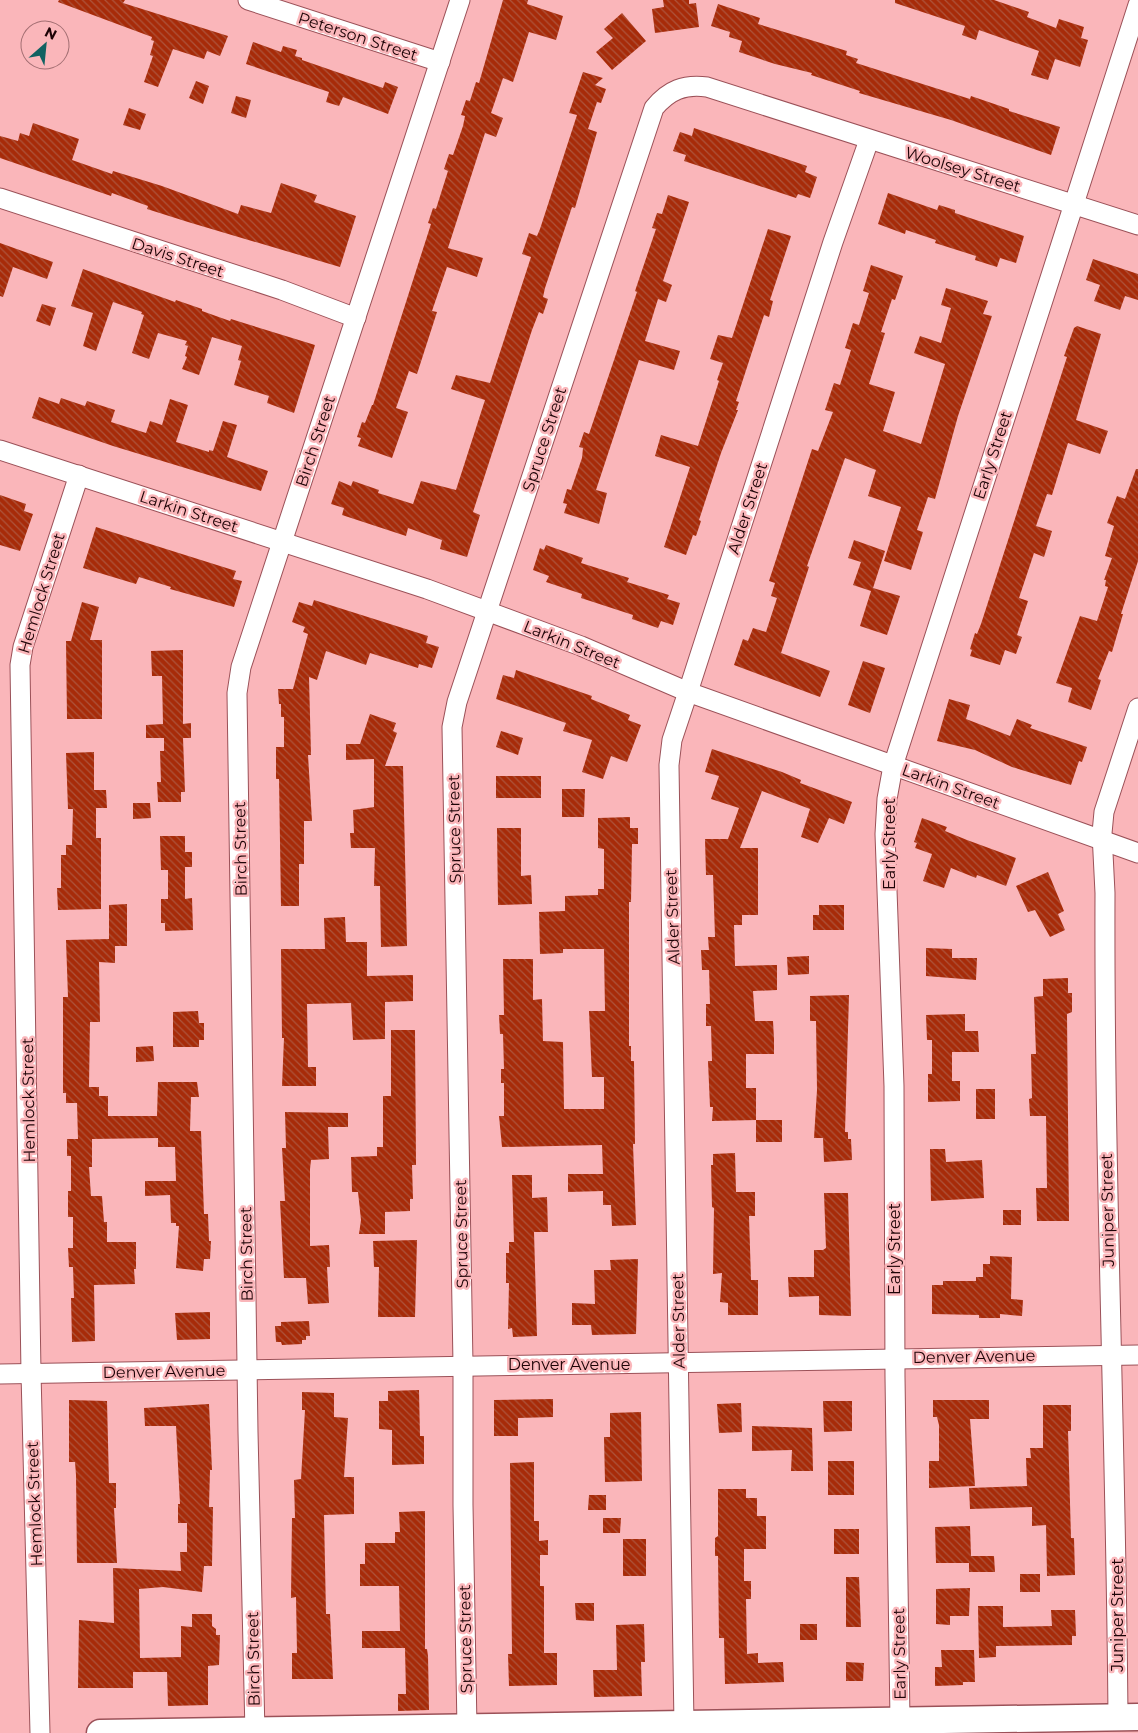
<svg xmlns="http://www.w3.org/2000/svg" width="1138" height="1733" viewBox="0 0 1138 1733" font-family="Montserrat,sans-serif">
<style>
.building{fill:url(#building-back-hatch)}
.lines{fill:none;stroke-linecap:round;stroke-linejoin:round}
.street-casing{stroke:#9b5158;stroke-width:21}
.secondary-casing{stroke:#9b5158;stroke-width:29}
.street{stroke:#fff;stroke-width:19}
.secondary{stroke:#fff;stroke-width:26}
.labels{text-anchor:middle;stroke-width:5;stroke-linejoin:round;paint-order:stroke}
.street-label{font-size:16px;fill:#1d0306;stroke:#fab6ba}
</style>
<defs>
<pattern id="building-back-hatch" width="6" height="6" patternUnits="userSpaceOnUse" patternTransform="scale(1.25)"><rect width="6" height="6" fill="#a72b09"/><path d="M-1 5l2 2M0 0l6 6M5-1l2 2" fill="none" stroke="#ad543c"/></pattern>
</defs>
<rect width="100%" height="100%" fill="#fab6ba"/>
<g class="building">
<path d="M59,0H125L123,3L228,36L220,56L207,51L204,59L173,49L158,87L144,82L153,56L150,55L154,41L151,40L152,37L58,2Z"/>
<path d="M503,0H528L527,4L563,16L556,40L529,32L513,82L503,78L491,113L503,118L496,137L485,133L448,248L483,258L477,277L447,267L432,311L437,312L417,374L409,371L396,408L408,412L392,458L358,446L361,438L357,437L362,422L365,423L372,405H373L431,224L428,223L433,208L436,209L448,171L444,169L449,154L453,155L463,126L465,116L461,115L466,100L470,101L476,82L479,83Z"/>
<path d="M663,0H689V4L696,3L699,27L655,33L652,9L664,7Z"/>
<path d="M895,0H994L1029,12L1027,17L1056,28L1059,19L1084,27L1081,38L1088,40L1080,67L1055,59L1048,80L1031,75L1039,51L979,30L976,40L962,35L965,26L895,3Z"/>
<path d="M718,4L760,18L758,24L847,51L846,55L858,59L856,63L970,99L971,96L1009,109V111L1060,127L1051,155L951,120L859,93L860,91L811,75L812,73L775,64L739,52L742,41L729,37L730,32L711,26Z"/>
<path d="M622,13L646,41L612,70L596,52L613,38L604,29Z"/>
<path d="M253,42L281,52L283,46L297,50L295,56L302,58V60L383,88L385,82L398,87L388,114L343,97L339,106L326,102L329,92L246,64Z"/>
<path d="M583,72L603,78L595,85L606,89L601,103L597,102L588,129L597,132L575,208L572,207L545,288L543,297L548,299L543,314L539,312L532,330L473,512L480,515L467,557L440,549L442,540L408,528L406,536L342,515L344,508L331,504L339,481L351,486L353,481L379,490L378,493L413,504L421,481L456,490L485,400L451,389L456,375L490,383L531,257L522,254L529,233L537,236L540,229L577,115L569,113Z"/>
<path d="M196,81L209,86L203,104L189,98Z"/>
<path d="M236,96L251,100L246,118L231,113Z"/>
<path d="M129,108L146,114L140,130L123,125Z"/>
<path d="M33,123L79,139L72,160L112,174L113,171L162,186L238,214L241,205L271,213L281,183L317,195L314,202L356,216L340,267L188,222L147,209L148,206L112,193L111,196L0,158V136L18,141L20,133L29,136Z"/>
<path d="M694,128L807,166L805,172L817,177L810,198L798,194L796,198L684,161L686,155L673,151L680,132L692,136Z"/>
<path d="M888,193L937,210L939,205L955,210V213L1024,236L1016,263L1000,258L997,267L975,260L976,256L935,243L936,240L906,230L905,234L878,224Z"/>
<path d="M668,195L689,202L663,281L672,285L666,302L658,299L645,341L680,351L674,370L639,360L596,490L607,493L599,524L564,513L567,504L563,503L567,489L571,490L582,458L583,448L579,447L584,432L589,434L637,292L635,291L656,229L652,228L657,213L662,214Z"/>
<path d="M768,229L791,236L770,300L773,301L769,317L764,315L736,401L739,402L736,410H738L721,453L699,520L701,521L696,536L693,535L686,555L664,547L690,467L655,456L661,435L698,446L719,381L717,380L723,363L710,359L718,335L732,338Z"/>
<path d="M0,243L53,262L47,279L13,267L3,297L0,296Z"/>
<path d="M1093,259L1138,274V300L1125,296L1120,310L1094,301L1100,285L1086,280Z"/>
<path d="M871,265L903,276L895,300L892,299L881,332L885,333L869,384L895,392L883,431L921,444L945,364L914,353L920,336L941,343L951,308L941,305L946,288L988,301L983,314L992,316L958,416L935,499L928,497L917,530L923,532L911,570L884,561L901,507L868,496L876,470L845,458L807,566L809,567L781,653L830,671L820,697L734,665L743,639L748,641L753,628L766,632L777,598L771,596L775,583L769,581L812,449L818,451L833,412L825,410L834,383L840,385L851,350L845,348L853,323L859,325L869,293L863,291Z"/>
<path d="M83,269L175,302L176,300L202,309V311L230,321L231,319L247,324L315,345L294,413L267,403L269,396L234,385L241,361L238,360L242,346L212,337L199,375L182,369L187,357L185,356L188,346L185,345L187,341L158,333L149,359L132,353L144,315L141,314L142,312L113,302L96,351L83,346L93,313L71,306Z"/>
<path d="M42,304L56,308L50,326L36,321Z"/>
<path d="M1077,326L1101,334L1076,420L1108,431L1100,454L1068,443L1052,495L1047,494L1036,526L1052,531L1044,557L1034,553L1019,598L1028,601L1017,635L1022,637L1016,654L1005,650L1000,665L970,656L972,650L970,649L975,633L977,634L981,624L1067,357L1064,356L1074,328Z"/>
<path d="M39,397L59,404L61,398L85,406L87,401L115,410L111,422L146,433L150,421L162,425L170,399L188,405L176,442L209,452V450L213,451L223,421L237,425L227,457L268,471L261,491L113,446L32,418Z"/>
<path d="M1136,469H1138V561L1121,614H1123L1112,652L1109,651L1098,679L1101,680L1091,710L1068,702L1072,688L1056,683L1080,616L1097,621L1108,587L1105,586L1106,580H1104L1112,558L1105,556L1114,526L1107,523L1117,496L1125,499Z"/>
<path d="M0,495L26,504L24,511L33,514L20,551L0,545Z"/>
<path d="M96,527L236,571L233,579L242,581L234,607L170,589L171,587L139,577L136,584L83,568Z"/>
<path d="M854,540L885,551L873,588L900,596L887,635L860,626L871,591L853,585L861,562L848,558Z"/>
<path d="M546,545L583,558L581,563L629,578L627,582L669,595L667,599L680,603L673,625L661,621L658,628L632,619L633,615L581,598L582,594L546,582L549,576L533,570L540,548L544,550Z"/>
<path d="M314,600L428,636L426,643L439,647L432,668L419,664L418,668L370,653L366,665L326,651L317,680L309,677L311,755H308L312,821H304V864H299V906H281L279,779H276V747H284V717H281V704H279L278,689H293L308,634L303,632L305,627L292,622L299,602L312,606Z"/>
<path d="M82,602L99,607L90,640H102V719H67L66,641H71Z"/>
<path d="M183,650V724L191,723V738H183L185,792H181V802H158L157,782H161L160,751H164V738H146V725L163,724L162,676H152L151,651Z"/>
<path d="M863,661L885,668L870,713L848,705Z"/>
<path d="M516,670L592,696L591,699L630,715L628,720L641,725L627,762L611,756L603,779L582,772L592,740L563,731L566,723L496,699L503,675L514,678Z"/>
<path d="M949,699L970,705L966,719L1010,736L1017,719L1032,725L1030,728L1087,747L1082,762L1079,761L1071,785L1012,767L975,750L937,741Z"/>
<path d="M370,714L396,723L393,731L397,733L385,766H403L407,946L381,947L380,886H374L375,848H351L350,833H354L353,810L374,807V759L346,760V744H360Z"/>
<path d="M501,731L523,738L518,755L496,747Z"/>
<path d="M712,749L782,772L801,780L800,783L852,802L844,824L829,818L818,843L801,837L810,809L762,791L740,848H758V915H742V925H734L735,966L777,965V990L753,991L755,1021H773L774,1039V1054H746V1088H756V1120L712,1121L713,1107H710L708,1061H712L711,1026H706V1004H710L709,970H702L701,950H709L708,937H715L713,875H706L705,839H728L739,808L711,799L719,776L705,772Z"/>
<path d="M94,752V790H106L107,808H96V838H101V909L58,910L57,888H61V855H66V845H72L73,809H68L66,753Z"/>
<rect x="496" y="776" width="45" height="22"/>
<path d="M562,789H585L584,817H562Z"/>
<path d="M133,803H150L151,818L133,819Z"/>
<path d="M630,817V828H638V844H632L631,902H629V1046H631V1061H634L635,1144H633L636,1225L612,1226L611,1205H603V1191L568,1192V1174H603L602,1145L502,1147L499,1116H504V1083H501V1069H504L503,1034H500L499,1015H504L503,959H533V1000L542,999L543,1041L563,1042L564,1109H604V1077H592L589,1011H605L604,949H563V953L540,954L539,912L565,911V896L598,895V889H604V849L598,848V818Z"/>
<path d="M922,818L947,827L945,831L967,840L1016,858L1006,886L977,875L976,878L951,868L944,888L923,881L932,854L915,848L917,843L914,842Z"/>
<path d="M497,828H521V876L531,875L532,904L498,905Z"/>
<path d="M160,836H185V852H192V867H185V899L192,898L193,930L165,931V923H161V899H168V870H161Z"/>
<path d="M1048,872L1064,911L1058,914L1065,930L1050,937L1035,910L1028,912L1016,886Z"/>
<path d="M127,904V946H115V963L99,962L100,1022H90L89,1087H99V1096H108V1116H157L158,1082H197L199,1097H191L190,1131H201L204,1214H208L209,1241H211L210,1259H204L203,1271L176,1268L179,1226H176V1223H171L170,1195L145,1196V1181H176L175,1147H158V1138L92,1139V1167H89L91,1196H102L104,1222H107V1242H136V1269H134L135,1284L94,1285L95,1341L72,1342L71,1298H74L73,1267H69L68,1248H73V1217H68V1191H71V1156H67V1139H78L77,1103H66V1093H63V997H68L66,940L109,939V905Z"/>
<path d="M819,905H844V930H813V915H819Z"/>
<path d="M345,917L346,942H367V976L413,975V1001L385,1002V1039L353,1040L351,1003L307,1004L308,1067H316V1086H282L284,1038H282L281,949H325L324,918Z"/>
<path d="M926,948L952,949V958H977L976,980L926,976Z"/>
<path d="M809,956V974L788,975L787,957Z"/>
<path d="M1068,978V993H1072V1012L1067,1014L1069,1221H1037L1036,1188H1047L1046,1116H1030L1029,1099L1032,1098L1031,1054H1036L1034,997L1043,996V979Z"/>
<path d="M849,995L845,1132H848V1139H851L852,1160L824,1162L823,1138H814L817,1090L816,1021H810V996Z"/>
<path d="M198,1011L199,1023H204V1040H199V1047H173V1012Z"/>
<path d="M965,1014V1031H978L979,1052H952V1081H960V1101L928,1102V1074H932V1040H927L926,1015Z"/>
<path d="M391,1030H415L416,1165H412L413,1199H410V1211L385,1212V1234H359L361,1220L358,1192H352L351,1157L377,1156V1147H383V1096H391Z"/>
<path d="M153,1046L154,1061L136,1062V1047Z"/>
<rect x="976" y="1089" width="19" height="30"/>
<path d="M285,1112L348,1113V1127H328L329,1159L311,1160L310,1169V1246L329,1245L330,1267H327L329,1303L308,1304L306,1278H284L280,1201H285L282,1148H286Z"/>
<rect x="756" y="1120" width="26" height="22"/>
<path d="M930,1149H945L946,1162L982,1160L984,1198L931,1201Z"/>
<path d="M735,1153L736,1192H755V1216H749L751,1280H758V1315H728V1303L720,1302L722,1273L713,1274L714,1208L712,1207L711,1165H713V1154Z"/>
<path d="M512,1175H532V1198L547,1197L548,1232H534L537,1336L513,1337L512,1328L508,1329L509,1283H506V1253H509V1242H514Z"/>
<path d="M824,1193H848L851,1316L819,1315V1296L789,1297L788,1277H814V1250H823L826,1248Z"/>
<rect x="1003" y="1210" width="18" height="15"/>
<path d="M417,1240L415,1317H378L379,1267H374L373,1241Z"/>
<path d="M990,1256L1012,1257L1011,1299L1023,1300L1022,1316L1000,1314V1318H979V1315L932,1314V1285H943V1281H976V1277H983V1264H990Z"/>
<path d="M638,1259L636,1334L592,1335L591,1325H572V1303L595,1304L594,1270H611L610,1260Z"/>
<path d="M210,1312V1339L177,1340L175,1313Z"/>
<path d="M309,1321L310,1336H306V1340H302V1344L282,1345L281,1342H276L275,1326H281V1322Z"/>
<path d="M419,1390L420,1436H424V1464L392,1465V1430L379,1429V1401H388V1391Z"/>
<path d="M302,1392L334,1393V1417L348,1418L344,1477H354V1514L324,1515L326,1614H330L333,1679H292V1653H297L296,1597L291,1598L292,1518H295L294,1480L301,1479L305,1410H302Z"/>
<path d="M553,1399V1417L518,1418V1436H494V1400Z"/>
<path d="M69,1400L107,1401L109,1483H116V1508H114L117,1563H77L76,1475L75,1462H69Z"/>
<path d="M933,1400H989V1419H970L975,1486L929,1488V1461H939V1425L937,1417H933Z"/>
<path d="M823,1401H852V1431L824,1432Z"/>
<path d="M741,1403L742,1432L719,1433L717,1404Z"/>
<path d="M209,1404L212,1470H210L209,1507H213L212,1566H204L202,1592L163,1587L139,1589L140,1658L181,1657V1626L192,1627V1614H212V1626L216,1629V1635H220L219,1665L208,1666V1705L168,1706L167,1672H133V1688H78L79,1620L114,1623L113,1568L181,1571L180,1552H187V1523H178V1504H180L176,1426H145L144,1408Z"/>
<path d="M1043,1405H1071V1431H1068L1071,1538H1074L1075,1575L1047,1576L1046,1525L1032,1526V1507L970,1509L969,1488L1027,1486L1026,1458H1031L1030,1448H1043Z"/>
<path d="M641,1412L642,1481L605,1482L604,1437H610V1413Z"/>
<path d="M752,1426L812,1428L813,1471H791L792,1450L752,1451Z"/>
<rect x="828" y="1461" width="26" height="34"/>
<path d="M534,1462V1521H539V1541L548,1540V1555H540V1586H544V1653H557V1685L509,1686L508,1654H512L510,1463Z"/>
<path d="M718,1489H746V1498H757V1516H766V1549H744V1581H751V1599H746L747,1654L758,1653V1663L783,1662L784,1682L725,1684L724,1638H719L718,1556H715V1538L718,1536Z"/>
<path d="M589,1495H606V1510H588Z"/>
<path d="M425,1511V1649H427L428,1656L429,1710L398,1711V1694H406L405,1648H362V1631H400L399,1586H360V1564H365V1543H395V1532H400L399,1512Z"/>
<path d="M603,1518H621L620,1533H603Z"/>
<path d="M970,1526L971,1556H994L995,1572H969V1563H936L935,1527Z"/>
<rect x="834" y="1529" width="25" height="25"/>
<rect x="623" y="1539" width="23" height="37"/>
<rect x="1020" y="1574" width="20" height="18"/>
<path d="M846,1577H859L861,1627H846Z"/>
<path d="M970,1588L969,1616H950V1625L936,1624V1589Z"/>
<path d="M575,1603H594V1621L576,1620Z"/>
<path d="M978,1606H1003V1627L1052,1626L1051,1610H1075L1076,1636H1072V1645L996,1646V1657L979,1658Z"/>
<path d="M644,1624L645,1662H641L642,1696L594,1697L593,1670H617L616,1625Z"/>
<rect x="800" y="1624" width="17" height="16"/>
<path d="M941,1650H974L975,1682H963V1685L935,1686V1667H942Z"/>
<path d="M846,1662L864,1663L863,1681H846Z"/>
</g>
<g class="lines">
<defs>
<g id="street">
<path d="M248,0L440,62"/>
<path d="M0,198L282,290L356,318"/>
<path d="M0,450L427,589L581,646L688,692L1138,853"/>
<path d="M0,1374L1138,1355"/>
<path d="M1118,1718C1116,1443 1104,1169 1105,893L1102,833L1104,812L1138,708"/>
<path d="M900,1721L895,1377L894,1086L885,834L887,799L893,766C974,512 1058,259 1138,5"/>
<path d="M684,1725L669,765L672,740L688,692L833,242L869,140"/>
<path d="M467,1728L463,1505V1365L452,727L457,702L654,108C669,90 684,84 707,87L1138,225"/>
<path d="M40,1733L31,1373L20,665L23,647L79,475"/>
<path d="M255,1733L248,1432L237,693L241,667L460,0"/>
</g>
<path id="secondary" d="M100,1733L1138,1717"/>
</defs>
<use href="#street" class="street-casing"/>
<use href="#secondary" class="secondary-casing"/>
<use href="#street" class="street"/>
<use href="#secondary" class="secondary"/>
</g>
<g class="labels">
<g class="street-label">
<text transform="translate(358 36) rotate(18)" y="6">Peterson Street</text>
<text transform="translate(963 169) rotate(17)" y="6">Woolsey Street</text>
<text transform="translate(178 257) rotate(18)" y="6">Davis Street</text>
<text transform="translate(544 439) rotate(-72)" y="6">Spruce Street</text>
<text transform="translate(315 441) rotate(-72)" y="6">Birch Street</text>
<text transform="translate(992 455) rotate(-72)" y="6">Early Street</text>
<text transform="translate(747 508) rotate(-72)" y="6">Alder Street</text>
<text transform="translate(189 511) rotate(18)" y="6">Larkin Street</text>
<text transform="translate(41 593) rotate(-73)" y="6">Hemlock Street</text>
<text transform="translate(572 644) rotate(22)" y="6">Larkin Street</text>
<text transform="translate(951 786) rotate(20)" y="6">Larkin Street</text>
<text transform="translate(454 829) rotate(-91)" y="6">Spruce Street</text>
<text transform="translate(889 844) rotate(-90)" y="6">Early Street</text>
<text transform="translate(240 849) rotate(-91)" y="6">Birch Street</text>
<text transform="translate(672 917) rotate(-92)" y="6">Alder Street</text>
<text transform="translate(28 1100) rotate(-91)" y="6">Hemlock Street</text>
<text transform="translate(1107 1210) rotate(-91)" y="6">Juniper Street</text>
<text transform="translate(461 1234) rotate(-91)" y="6">Spruce Street</text>
<text transform="translate(894 1249) rotate(-90)" y="6">Early Street</text>
<text transform="translate(246 1254) rotate(-91)" y="6">Birch Street</text>
<text transform="translate(678 1321) rotate(-91)" y="6">Alder Street</text>
<text transform="translate(974 1356) rotate(-1)" y="6">Denver Avenue</text>
<text x="569" y="1370">Denver Avenue</text>
<text transform="translate(164 1371) rotate(-1)" y="6">Denver Avenue</text>
<text transform="translate(34 1504) rotate(-92)" y="6">Hemlock Street</text>
<text transform="translate(1117 1615) rotate(-90)" y="6">Juniper Street</text>
<text transform="translate(465 1639) rotate(-91)" y="6">Spruce Street</text>
<text transform="translate(899 1654) rotate(-91)" y="6">Early Street</text>
<text transform="translate(253 1659) rotate(-91)" y="6">Birch Street</text>
</g>
</g>
<g transform="translate(45 45) rotate(27)"><circle r="24" fill="#fab6ba" stroke="#a26e72"/>
<path d="M0-4L9 19L0 12L-9 19Z" fill="#116262"/>
<text y="-8" font-size="14" font-weight="bold" text-anchor="middle" fill="#1d0306">N</text>
</g>
</svg>
